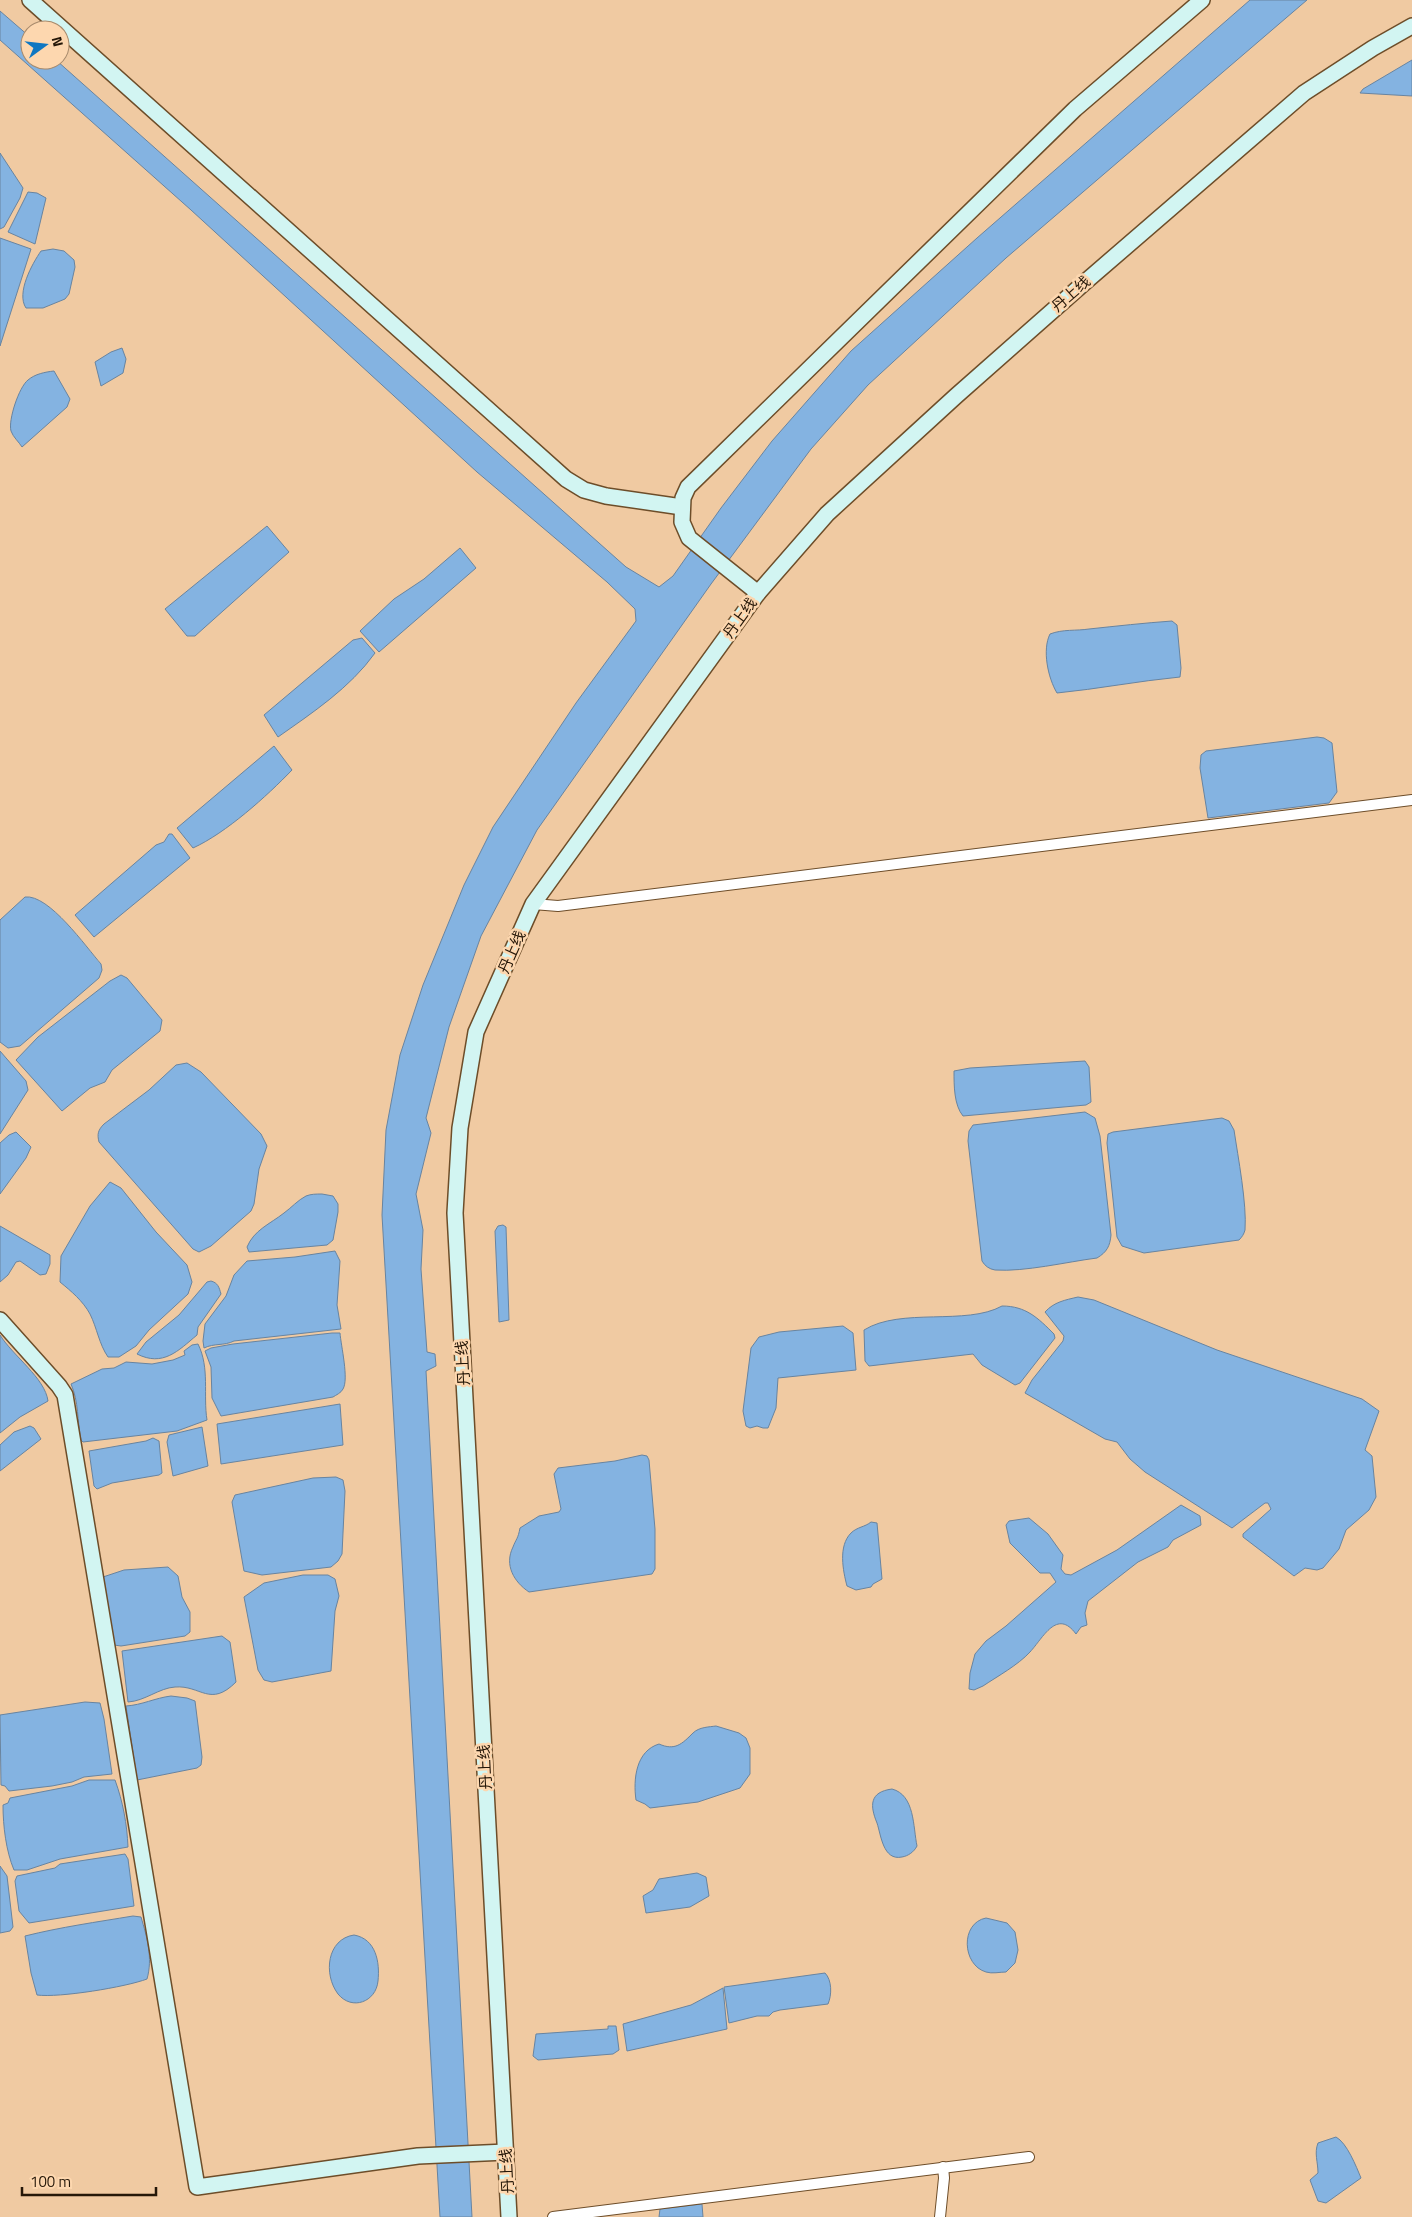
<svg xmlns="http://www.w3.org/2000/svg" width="1412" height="2217" viewBox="0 0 1412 2217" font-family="'Titillium Web','Noto Sans SC',sans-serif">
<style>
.water{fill:#84b3e1;stroke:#6884a0}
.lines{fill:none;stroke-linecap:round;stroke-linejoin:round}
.street-casing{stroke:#6d4d29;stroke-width:12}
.secondary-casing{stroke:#6d4d29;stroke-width:18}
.street{stroke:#fff;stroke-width:10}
.secondary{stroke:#d2f5f2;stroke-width:15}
.labels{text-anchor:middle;stroke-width:5;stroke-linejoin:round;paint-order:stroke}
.street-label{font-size:15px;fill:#251708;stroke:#fdd7af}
</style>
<rect width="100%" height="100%" fill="#f0caa2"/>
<g class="water">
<path d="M1250,0H1307L1006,258L868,385L811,449L711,584L537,830L481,936L449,1027L426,1118L431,1133L416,1194L423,1230L421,1269L427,1352L435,1354L436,1366L426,1371L472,2217H440L382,1215L386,1130L400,1055L423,985L464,885L493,827L576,703L636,621L635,609L607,582L477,472L191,210L0,40V11L30,37V60H56L626,567L659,587L673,576L721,508L772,441L851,351L977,238Z"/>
<path d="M1412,60V96L1360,93L1363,89Z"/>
<path d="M0,153L23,188L20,198L4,227L0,229Z"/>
<path d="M28,192L37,193L46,198L35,244L8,232Z"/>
<path d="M0,238L31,249L0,346Z"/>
<path d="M53,249L64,251L74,260L75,267L69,294L65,299L43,308H26C16,293 32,264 41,251Z"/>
<path d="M122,348L126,359L123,373L101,386L95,362L111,352Z"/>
<path d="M54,371L70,399L67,407L22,447C19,442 13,437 11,431C8,420 19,387 28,380C35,374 45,372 54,371Z"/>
<path d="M267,526L289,552L195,636H187L165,609Z"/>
<path d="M460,548L476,568L379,652L360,631L394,599L424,579Z"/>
<path d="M1172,621L1177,625L1181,668L1180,677C1138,681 1098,689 1057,693C1048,678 1042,650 1050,634C1063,629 1076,631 1089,629C1117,626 1144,623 1172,621Z"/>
<path d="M362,638L375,653C350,688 312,713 278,737L264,715L353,640Z"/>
<path d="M1317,737L1324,738L1332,743L1337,792L1329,803L1208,818L1200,768L1201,755L1206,751Z"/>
<path d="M274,746L292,770C267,796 226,833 193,848L177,828Z"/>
<path d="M169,834H172L190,858L94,937L75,915L156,845L164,842Z"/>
<path d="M25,897C49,894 86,947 101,964L102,970L99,978L20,1046L8,1048L0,1042V920Z"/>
<path d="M121,975L127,978L162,1020L160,1031L112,1070L105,1082L90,1088L62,1111L16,1060L38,1037L110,981Z"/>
<path d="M0,1051L26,1081L28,1090L0,1134Z"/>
<path d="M1085,1061L1089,1067L1091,1102L1086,1105L963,1116C954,1105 954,1086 954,1071L970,1068Z"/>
<path d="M187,1063L201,1072L261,1134L267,1146L259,1169L254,1204L251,1211L211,1246L199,1252L193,1249L99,1142C97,1134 98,1130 104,1124L149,1090L176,1065Z"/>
<path d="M1085,1112L1095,1118L1100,1136L1111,1235C1110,1246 1107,1252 1097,1258C1066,1262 1025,1272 995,1270C989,1269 985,1266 982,1261L968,1141L969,1131L973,1125Z"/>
<path d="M1222,1118L1229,1121L1234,1130C1238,1157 1247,1204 1245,1230C1244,1234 1242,1237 1239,1240L1144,1253L1122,1246L1117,1237L1107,1143L1108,1134L1113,1132Z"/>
<path d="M16,1132L31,1147L26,1158L0,1194V1143L9,1135Z"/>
<path d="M110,1182L121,1188L156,1232L187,1265L192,1282L188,1294L149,1330L136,1346L119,1357H108C99,1344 97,1328 90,1314C83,1301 71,1291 60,1282L61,1256L90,1206Z"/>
<path d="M322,1194L333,1196L338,1204V1212L333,1240L327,1245L249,1252L247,1247C254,1230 270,1224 284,1213C291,1208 298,1200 306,1196C311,1194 316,1194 322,1194Z"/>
<path d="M503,1225L506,1227L509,1320L499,1322L495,1231L498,1226Z"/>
<path d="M0,1226L50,1255V1264L46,1274L40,1275L20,1261L16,1262L8,1275L0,1282Z"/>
<path d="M335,1251L340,1261L337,1305L341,1329L234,1341C224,1346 214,1343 204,1348L203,1341L205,1324L226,1296L234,1275L247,1261L295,1257Z"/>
<path d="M211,1281C218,1283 219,1287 221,1294L198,1327L197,1335C178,1351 163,1367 137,1354L146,1342L179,1315L207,1282Z"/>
<path d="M1078,1297L1094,1300L1217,1350L1362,1399L1379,1411L1365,1450L1372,1456L1376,1497L1369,1510L1346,1530L1339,1549L1323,1568L1317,1570L1305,1568L1294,1576L1243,1537V1534L1271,1509L1268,1503H1265L1232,1528L1145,1472L1130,1459L1117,1442L1105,1439L1025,1393L1032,1380L1063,1341L1064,1336L1045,1312C1054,1302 1065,1300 1078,1297Z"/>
<path d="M1002,1306C1026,1306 1038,1318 1054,1334L1055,1338L1020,1383L1015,1385L982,1365L973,1354L869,1366L865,1361L864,1330C901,1307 966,1326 1002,1306Z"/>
<path d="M843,1326L853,1333L856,1370L778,1378L776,1408L768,1428H763L757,1426L750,1428L746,1426L743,1411L751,1348L759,1337L779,1332Z"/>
<path d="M332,1333H340C341,1346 349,1379 343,1389C341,1393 336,1395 333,1397L221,1416L212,1398L211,1367L205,1351L211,1348L233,1344Z"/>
<path d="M0,1335C13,1356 45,1378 48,1401L20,1417L0,1433Z"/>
<path d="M198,1344C210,1368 203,1395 207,1420L177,1431L83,1442L81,1440C77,1421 79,1402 71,1384L102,1369L114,1368L126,1362L152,1364L173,1360L185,1355L184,1351L192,1345Z"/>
<path d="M340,1404L343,1445L221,1464L217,1424Z"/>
<path d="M30,1426L34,1428L41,1439L0,1471V1445L14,1432Z"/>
<path d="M202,1427L208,1466L173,1476L167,1442L169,1435Z"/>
<path d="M153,1438L159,1441L162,1473L159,1475L112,1483L97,1489L94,1486L89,1451L146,1441Z"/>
<path d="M642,1455L647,1456L649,1460L655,1529V1569L652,1574L529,1592C514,1582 504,1565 513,1547C516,1539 518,1539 520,1528L539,1516L559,1512L561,1509L554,1474L558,1468L615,1461Z"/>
<path d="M336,1477L343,1480L345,1491L342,1554L338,1561L331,1567L262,1575L244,1571L232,1502L235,1495L313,1478Z"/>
<path d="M1181,1505L1200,1516L1201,1525L1173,1540L1168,1547L1138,1562L1088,1601L1085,1613L1087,1625L1081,1627L1076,1634C1057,1608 1043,1638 1030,1652C1018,1665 998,1676 983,1686L974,1690L969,1689L970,1673L975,1654L986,1641L1006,1626L1056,1582L1050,1573H1040L1010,1543L1006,1525L1009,1521L1029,1518L1048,1534L1063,1555L1061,1569L1065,1574L1071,1575L1117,1550Z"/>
<path d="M871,1522L877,1523L882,1579L873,1584L871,1587L856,1590L847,1586C843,1571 838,1546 851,1533C857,1527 865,1527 871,1522Z"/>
<path d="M168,1567L178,1576L182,1597L190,1612V1632L185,1636L121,1646L114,1645L103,1577L124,1570Z"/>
<path d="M303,1575H328L335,1579L339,1596L335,1611L331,1671L272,1682L264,1680L258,1670L244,1597L264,1583Z"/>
<path d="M222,1636L230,1642L236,1682C210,1708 201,1685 175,1687C159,1688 145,1701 128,1702L122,1651Z"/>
<path d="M171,1696L187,1698L195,1701L202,1757L201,1765L197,1768L137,1780L126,1706C142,1705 155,1698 171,1696Z"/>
<path d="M85,1702L100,1703L104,1719L112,1774L84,1777L72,1782L52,1786L9,1791L5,1786L1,1785L0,1715Z"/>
<path d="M716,1726L739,1733L746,1738L750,1748V1774L740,1788L698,1802L650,1808L645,1804L636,1800C633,1779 636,1751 659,1744C675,1751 682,1744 693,1733C699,1727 709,1727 716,1726Z"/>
<path d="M89,1780H115C123,1802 127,1824 128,1847L60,1859L27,1870H14C6,1851 3,1826 3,1805L8,1803L10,1798L72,1786Z"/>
<path d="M892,1789C915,1795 913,1827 917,1846C914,1852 908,1856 902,1857C883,1861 881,1835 877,1823C870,1806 869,1792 892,1789Z"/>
<path d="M125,1854L128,1859L134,1906L29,1923L19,1911L15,1881L17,1876L55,1868L60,1864Z"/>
<path d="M0,1866L7,1876L13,1927L10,1931L0,1933Z"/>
<path d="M697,1873L706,1877L709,1896L690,1907L646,1913L643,1896L653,1890L659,1879Z"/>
<path d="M133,1916L141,1917C147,1937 153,1958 147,1979C126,1987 59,1998 37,1995L31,1973L25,1936C61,1927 97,1922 133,1916Z"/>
<path d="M986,1918L1007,1923L1015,1932L1018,1950L1015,1963L1006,1972C1000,1972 992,1974 986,1972C962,1965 960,1923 986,1918Z"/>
<path d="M354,1935C376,1939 380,1962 378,1981C376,2002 352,2011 338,1994C323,1974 327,1939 354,1935Z"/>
<path d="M825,1973C832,1980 832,1995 828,2004L780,2010L773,2012L769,2016H757L729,2023L724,1987Z"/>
<path d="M723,1988L727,2029L627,2051L623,2024L691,2005Z"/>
<path d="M608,2026H616L619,2050L613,2054L538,2060L533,2056L536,2034L608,2029Z"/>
<path d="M1336,2137C1347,2143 1356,2166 1361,2178L1326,2203L1318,2201L1310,2180L1318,2173C1318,2162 1314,2153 1318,2143Z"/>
<path d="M702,2204L703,2217H659L660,2209Z"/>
</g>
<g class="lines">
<defs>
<g id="street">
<path d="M533,904L558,906L1412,800"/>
<path d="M553,2217L1029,2157"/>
<path d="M940,2217L944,2178L943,2167"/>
</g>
<g id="secondary">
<path d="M30,0L566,479L584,490L606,496L682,507"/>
<path d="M758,593L689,538L682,522L683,498L688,487L1075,109L1202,0"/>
<path d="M0,1320L59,1386L65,1395L197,2187L418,2156L506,2152"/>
<path d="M509,2217L455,1213L460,1128L476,1032L533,904L758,593L827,514L956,396L1084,283L1304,93L1373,48L1412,26"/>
</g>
</defs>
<use href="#street" class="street-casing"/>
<use href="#secondary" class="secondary-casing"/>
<use href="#street" class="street"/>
<use href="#secondary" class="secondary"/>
</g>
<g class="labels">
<g class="street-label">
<text transform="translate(1071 294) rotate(-41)" y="5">丹上线</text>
<text transform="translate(740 618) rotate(-54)" y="5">丹上线</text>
<text transform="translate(512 952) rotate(-66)" y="5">丹上线</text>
<text transform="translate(463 1363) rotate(-93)" y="5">丹上线</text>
<text transform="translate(485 1767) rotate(-93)" y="5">丹上线</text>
<text transform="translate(507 2171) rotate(-93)" y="5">丹上线</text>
</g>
</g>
<g transform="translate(45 45) rotate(75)"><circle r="24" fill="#fdd7af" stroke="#a78a6c"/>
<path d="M0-4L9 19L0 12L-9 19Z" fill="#0f77c2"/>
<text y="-8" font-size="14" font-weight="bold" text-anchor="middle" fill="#251708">N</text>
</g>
<path d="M22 2187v8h134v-8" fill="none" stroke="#251708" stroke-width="2.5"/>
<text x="30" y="2187" font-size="15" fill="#251708" stroke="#fdd7af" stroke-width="4" paint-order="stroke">100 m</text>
</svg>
